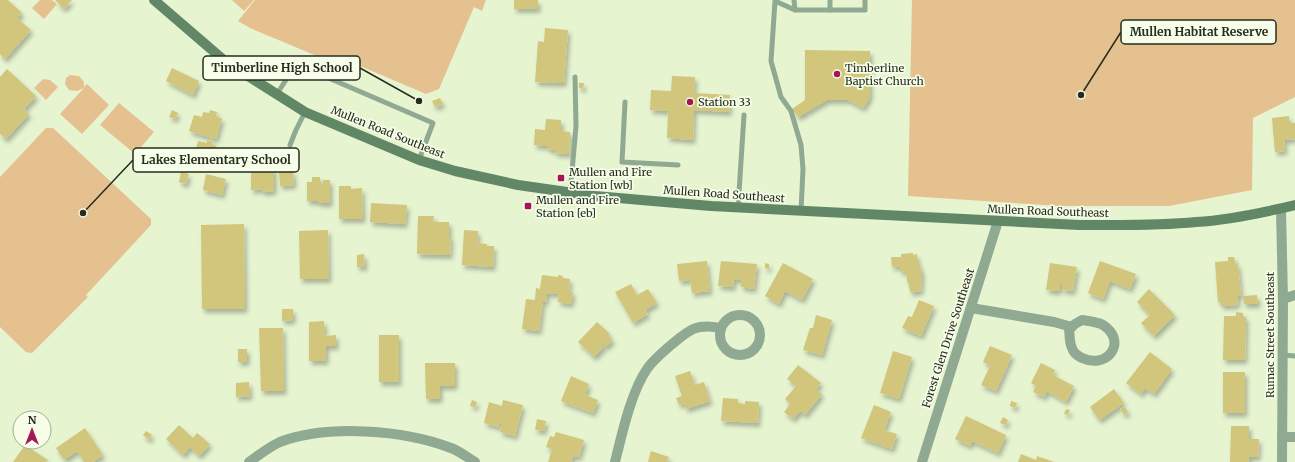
<svg xmlns="http://www.w3.org/2000/svg" width="1295" height="462" viewBox="0 0 1295 462" font-family="Merriweather,serif">
<style>
.green{fill:#e5c190}
.building{fill:#d2c57b;filter:url(#shadow)}
.lines{fill:none;stroke-linecap:round;stroke-linejoin:round}
.lane{stroke:#8fa993;stroke-width:5}
.street{stroke:#8fa993;stroke-width:10}
.secondary{stroke:#618767;stroke-width:10}
.poi-dot{fill:#a51658;stroke:#f6fee9;stroke-width:1.5}
.labels{text-anchor:middle;stroke-width:3.5;stroke-linejoin:round;paint-order:stroke}
.poi-label{font-size:11px;fill:#272c1f;stroke:#f6fee9;text-anchor:start}
.street-label{font-size:11px;fill:#272c1f;stroke:#f6fee9}
.leader{fill:none;stroke:#272c1f;stroke-width:1.5}
.callout-dot{fill:#272c1f;stroke:#f6fee9;stroke-width:1.5}
.callout{fill:#f6fee9;stroke:#272c1f;stroke-width:1.5}
.callout-label{font-size:12px;text-anchor:middle;font-weight:bold;fill:#272c1f}
</style>
<defs>
<filter id="shadow"><feDropShadow dx="2.5" dy="4" stdDeviation="2" flood-color="#0004"/></filter>
</defs>
<rect width="100%" height="100%" fill="#e6f4d0"/>
<g class="green">
<path d="M40,0H52L57,4L44,19L32,8Z"/>
<path d="M232,0H254L244,11Z"/>
<path d="M255,0H486L482,11L474,7L439,89L426,94L346,60L343,67L250,28L238,21Z"/>
<path d="M912,0H1295V97L1253,118L1252,190L1169,206H1059L908,196Z"/>
<path d="M70,75L79,76L84,82V87L87,84L109,105L82,134L60,114L84,88L77,91L69,90L65,84L66,78Z"/>
<path d="M43,79L50,80L58,87L46,100L34,88Z"/>
<path d="M119,103L154,132L135,154L100,125Z"/>
<path d="M46,128H53L151,219V225L86,295L88,297L32,353L26,352L0,327V177Z"/>
</g>
<g class="building">
<path d="M0,0H8L22,13L17,18L31,30L5,59L0,54Z"/>
<path d="M55,0H72L64,9Z"/>
<rect x="514" y="0" width="24" height="9"/>
<path d="M545,28L568,30L564,83L535,82L538,41L544,42Z"/>
<path d="M805,50L870,51V97L863,108L848,100H827L798,117L792,109L805,100Z"/>
<path d="M172,68L199,81L193,95L166,81Z"/>
<path d="M7,69L36,96L24,109L29,114L6,139L0,134V77Z"/>
<path d="M672,76L695,77L694,93L730,95L729,112L694,110L693,140L667,138L668,111L650,110L651,90L671,91Z"/>
<path d="M579,83H584L583,89L579,88Z"/>
<path d="M440,98L443,104L435,107L432,101Z"/>
<path d="M172,110L178,113L175,119L169,117Z"/>
<path d="M210,110L217,112L216,117L222,118L216,139L189,131L194,115L202,117L203,112L209,113Z"/>
<path d="M1289,116V123H1295V139L1284,140L1285,151L1275,152L1272,118Z"/>
<path d="M546,119L561,120V131L570,132L569,154L555,153V150L547,149V146L534,145L535,129L545,130Z"/>
<path d="M207,140L213,141L212,144L216,146L214,154L196,149L198,141L207,143Z"/>
<path d="M256,166H263V172H266V168H274V191L262,192V189L251,190V170H256Z"/>
<path d="M293,171L294,185L280,186L279,172Z"/>
<path d="M181,172L189,174L186,184L179,182Z"/>
<path d="M206,174L226,179L222,195L203,190Z"/>
<path d="M312,177H320V184H323V180H330V203H318V201H307V182H312Z"/>
<path d="M339,186H351V189L362,188L363,219H339Z"/>
<path d="M371,203L407,205L405,224L370,222Z"/>
<path d="M418,216H434L433,222H449V237H451L450,255L417,254Z"/>
<path d="M244,224L245,309H202L201,225Z"/>
<path d="M328,230L329,279H300L299,231Z"/>
<path d="M464,230L478,231L477,246L478,243L487,244V246H494L493,267L462,265Z"/>
<path d="M913,253V255L917,254L918,263H919L922,272L921,291L910,292L909,284L907,281L906,271L900,272V266L892,267L891,257H901V254Z"/>
<path d="M364,254L365,267H357V255Z"/>
<path d="M1228,257H1234L1236,265L1238,264L1241,295L1238,296L1237,305L1221,306V302H1218L1215,262L1228,261Z"/>
<path d="M707,261L710,291L692,293L690,280L679,281L677,264Z"/>
<path d="M721,261L757,264L754,289L741,287V280L734,279L733,287L718,286Z"/>
<path d="M1100,261L1136,274L1130,289L1110,281L1103,299L1088,293Z"/>
<path d="M765,263L769,264V269L765,268Z"/>
<path d="M783,263L813,279L802,300L785,291L779,304L765,296Z"/>
<path d="M1050,263L1077,267L1073,291L1062,290L1063,285H1060L1059,291L1046,290Z"/>
<path d="M542,275L558,277V275L563,276L562,278L570,279L569,291L573,292L571,304L558,302L559,294L547,293L546,302L543,301L539,331L522,329L526,299L535,300L536,288L540,289Z"/>
<path d="M631,284L637,295L648,289L657,303L645,310L648,314L633,323L615,292Z"/>
<path d="M1149,289L1175,315L1154,336L1141,323L1150,315L1137,302Z"/>
<path d="M1257,295L1258,304H1244L1243,296Z"/>
<path d="M919,300L934,306L921,336L902,328L908,316L912,317Z"/>
<path d="M282,309H293V320L282,321Z"/>
<path d="M1236,312L1243,313V317H1246L1245,360H1223L1224,316H1236Z"/>
<path d="M816,315L832,320L822,355L803,350L810,328H813Z"/>
<path d="M324,321L325,336L336,335V346H326V361H309V322Z"/>
<path d="M597,322L610,334L608,336L613,340L606,347L602,343L601,344L604,347L594,357L578,342Z"/>
<path d="M259,328H283L284,391H261Z"/>
<rect x="379" y="335" width="20" height="47"/>
<path d="M990,346L1012,355L996,391L981,385L990,366L983,362Z"/>
<rect x="238" y="349" width="9" height="13"/>
<path d="M893,351L912,357L899,399L880,393Z"/>
<path d="M1150,352L1172,369L1154,394L1145,388L1141,394L1126,383Z"/>
<path d="M425,363H455V386H440V399H426Z"/>
<path d="M1041,363L1055,370L1053,375L1074,386L1066,402L1047,391L1044,397L1033,392L1036,386L1031,383Z"/>
<path d="M798,365L821,383L816,389L822,394L805,415L800,411L793,419L784,412L790,404L785,399L796,386L787,379Z"/>
<path d="M690,371L695,385L704,382L710,401L686,409L684,403L679,405L676,398L682,396L675,376Z"/>
<rect x="1223" y="372" width="22" height="41"/>
<path d="M571,376L589,384L585,395L598,400L593,413L561,401Z"/>
<path d="M249,382L250,396L236,397V383Z"/>
<path d="M1114,389L1124,403L1099,420L1090,407Z"/>
<path d="M723,398L738,399V403L745,404V401L759,402L758,423L721,421Z"/>
<path d="M472,400L477,402L475,407L470,406Z"/>
<path d="M503,400L523,405L515,436L500,432L502,422L501,421L499,427L484,423L489,402L502,406Z"/>
<path d="M1011,401L1017,403L1015,408L1010,406Z"/>
<path d="M874,405L891,412L884,430L897,434L892,449L861,438Z"/>
<path d="M1125,407L1128,412L1124,415L1120,409Z"/>
<path d="M1066,409L1070,410L1068,415L1064,414Z"/>
<path d="M966,416L1006,435L998,453L972,441L970,446L955,439Z"/>
<path d="M1003,417L1008,420L1006,425L1000,423Z"/>
<path d="M537,419L546,421L544,431L535,430Z"/>
<path d="M179,425L193,438L197,433L210,444L199,456L190,447L183,455L166,439Z"/>
<path d="M1231,426H1249V439H1259L1258,457H1249L1248,462H1230Z"/>
<path d="M85,428L103,455L93,462H84L77,451L64,460L56,448Z"/>
<path d="M146,431L152,435L149,440L143,435Z"/>
<path d="M556,432L584,440L579,457L573,456L571,462H548L552,449L546,447L550,436L554,437Z"/>
<path d="M25,445L48,460L46,462H13Z"/>
<path d="M651,451L669,457L667,462H648Z"/>
<path d="M1021,454L1036,460L1037,456L1054,462H1018Z"/>
</g>
<g class="lines">
<g class="lane">
<path d="M794,0L795,10"/>
<path d="M830,0V10"/>
<path d="M277,94L296,64L433,123L419,160"/>
<path d="M625,102L622,162L678,165"/>
<path d="M290,145L296,130L305,112"/>
<path d="M570,194L576,126L575,77"/>
<path d="M738,208L744,115"/>
<path d="M801,211L803,169L801,145L791,111L781,97L771,61L775,1L795,10H865V0"/>
<path d="M1283,355L1295,356"/>
</g>
<g class="street">
<path d="M1281,209L1283,299L1282,462"/>
<path d="M1283,299L1295,295"/>
<path d="M971,308L1054,322L1072,327"/>
<circle cx="740" cy="335" r="20"/>
<path d="M1082,320C1089,321 1098,322 1103,325C1128,341 1108,370 1082,358C1078,356 1073,352 1072,348C1069,342 1070,335 1069,329L1075,324Z"/>
<path d="M1282,437H1295"/>
<path d="M249,462C259,455 269,447 280,442C328,424 404,430 451,448C459,451 467,457 475,462"/>
<path d="M615,462C622,434 631,392 647,369C653,360 663,352 671,345C689,330 696,323 720,328"/>
<path d="M922,462L998,221"/>
</g>
<path class="secondary" d="M154,0L226,62L305,112L419,160L455,171L518,185L595,196L711,206L1079,225C1118,225 1157,226 1196,222C1229,220 1262,213 1295,205"/>
</g>
<g class="poi-dot">
<circle cx="837" cy="74" r="4"/>
<circle cx="690" cy="102" r="4"/>
<rect x="557" y="174" width="8" height="8" rx="2"/>
<rect x="524" y="202" width="8" height="8" rx="2"/>
</g>
<g class="labels">
<g class="poi-label">
<text x="845" y="72">Timberline<tspan x="845" dy="13">Baptist Church</tspan></text>
<text x="698" y="106">Station 33</text>
<text x="569" y="176">Mullen and Fire<tspan x="569" dy="13">Station [wb]</tspan></text>
<text x="536" y="204">Mullen and Fire<tspan x="536" dy="13">Station [eb]</tspan></text>
</g>
<g class="street-label">
<text transform="translate(388 132) rotate(22)" y="4">Mullen Road Southeast</text>
<text transform="translate(724 194) rotate(4)" y="4">Mullen Road Southeast</text>
<text transform="translate(1048 211) rotate(2)" y="4">Mullen Road Southeast</text>
<text transform="translate(1270 335) rotate(-90)" y="4">Rumac Street Southeast</text>
<text transform="translate(948 338) rotate(-72)" y="4">Forest Glen Drive Southeast</text>
</g>
</g>
<path class="leader" d="M1081 95L1121 32M419 101L360 68M83 213L133 160"/>
<g class="callout-dot">
<circle cx="1081" cy="95" r="4"/>
<circle cx="419" cy="101" r="4"/>
<circle cx="83" cy="213" r="4"/>
</g>
<g class="callout">
<rect x="1121" y="20" width="155" height="24" rx="4"/>
<rect x="203" y="56" width="157" height="24" rx="4"/>
<rect x="133" y="148" width="166" height="24" rx="4"/>
</g>
<g class="callout-label">
<text x="1199" y="36">Mullen Habitat Reserve</text>
<text x="282" y="72">Timberline High School</text>
<text x="216" y="164">Lakes Elementary School</text>
</g>
<g transform="translate(32 430)"><circle r="19" fill="#f6fee9" stroke="#a3aa98"/>
<path d="M0-3L7 15L0 10L-7 15Z" fill="#a51658"/>
<text y="-6" font-size="11" font-weight="bold" text-anchor="middle" fill="#272c1f">N</text>
</g>
</svg>
